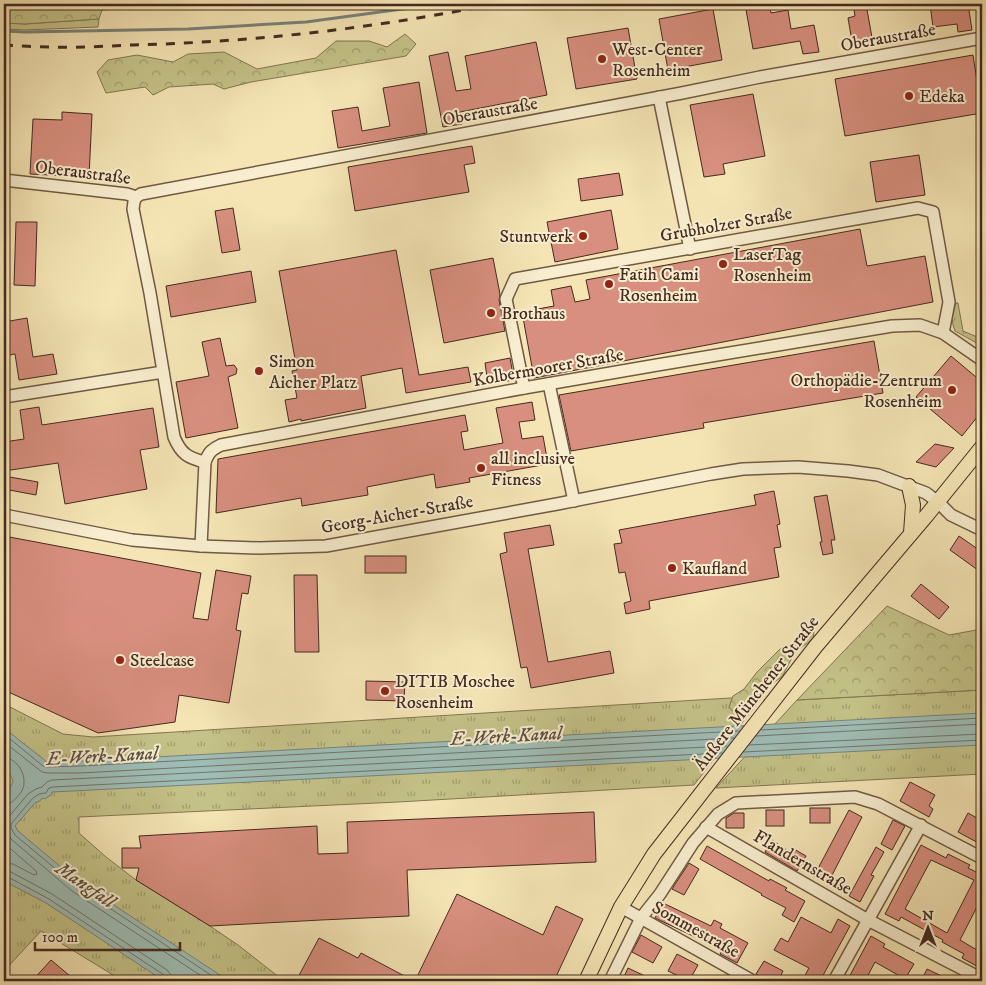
<svg xmlns="http://www.w3.org/2000/svg" width="986" height="985" viewBox="0 0 986 985" font-family="'IM FELL DW Pica',serif">
<style>
.grass{fill:url(#grass-tufts);stroke:#847654}
.forest{fill:url(#forest-crowns);stroke:#847654}
.water{fill:#9ebdb6;stroke:#7a827a}
.lines{fill:none;stroke-linecap:round;stroke-linejoin:round}
.shore{stroke:#72746b;stroke-width:1}
.stream{stroke:#7a827a;stroke-width:3}
.building{fill:#d88f7f;stroke:#452a20;fill-rule:evenodd}
.minor-casing{stroke:#715945;stroke-width:14}
.major-casing{stroke:#452a20;stroke-width:16}
.minor{stroke:#f8eecf;stroke-width:11}
.major{stroke:#f5e5b5;stroke-width:14}
.rail{stroke:#452a20;stroke-width:3;stroke-dasharray:9 9;stroke-linecap:butt}
.poi-dot{fill:#8f2418;stroke:#f8eecf;stroke-width:2}
.labels{text-anchor:middle;stroke-width:4;stroke-linejoin:round;paint-order:stroke}
.street-label{font-size:18px;fill:#452a20;stroke:#f8eecf}
.poi-label{font-size:18px;fill:#452a20;stroke:#f8eecf;text-anchor:start}
.water-label{font-size:19px;font-style:italic;fill:#5b4f46;stroke:#f8eecf}
</style>
<defs>
<pattern id="grass-tufts" width="24" height="20" patternUnits="userSpaceOnUse" patternTransform="scale(1.25)"><rect width="24" height="20" fill="#c4c288"/><path d="M3 7l-1-3M5 7V3M7 7l1-3M15 17l-1-3M17 17v-4M19 17l1-3" fill="none" stroke="#a19e6f"/></pattern>
<pattern id="forest-crowns" width="20" height="18" patternUnits="userSpaceOnUse" patternTransform="scale(1.25)"><rect width="20" height="18" fill="#c4c288"/><path d="M2 6a3 3 0 1 1 6 0M12 15a3 3 0 1 1 6 0" fill="none" stroke="#a19e6f"/></pattern>
</defs>
<rect width="100%" height="100%" fill="#f5e5b5"/>
<filter id="stains"><feTurbulence type="fractalNoise" baseFrequency=".004" numOctaves="4"/><feColorMatrix values="0 0 0 0 .2 0 0 0 0 .09 0 0 0 0 .02 0 0 0 .5 -.17"/></filter>
<radialGradient id="worn" r=".72"><stop offset=".6" stop-color="#630" stop-opacity="0"/><stop offset="1" stop-color="#630" stop-opacity=".3"/></radialGradient>
<g class="grass">
<path d="M99,19L98,27L25,30L4,29V23L25,24Z"/>
<path d="M956,303H958L963,331L982,339V346L955,331L953,325L952,318Z"/>
<path d="M982,690V774L716,788L797,700Z"/>
<path d="M763,696L694,785L398,802L79,817V833L106,857L136,880L210,926L238,945L284,981H123L41,931L4,971V704L63,734L93,737Z"/>
</g>
<g class="forest">
<path d="M4,4H133L121,9L102,10L99,19L25,24L4,23Z"/>
<path d="M405,34L416,44L406,56L251,82L224,89L213,84L169,87L153,95L145,87L106,93L97,72L108,60L137,55L173,62L188,54L224,52L257,69L316,58L336,41H369L387,47Z"/>
<path d="M887,606L949,635L982,629V690L797,700Z"/>
<path d="M812,627L814,631L813,639L795,652L782,677L762,690L746,713L737,716L729,707L733,696L744,689L757,672L783,646L797,644L807,629Z"/>
</g>
<path class="water" d="M982,713V745L52,792V794L45,799L44,798L41,799L40,801L35,803L15,826L18,831L79,882L229,981H164L46,903L4,881V795L11,786L13,782L12,778L4,765V728L47,762L80,761Z"/>
<g class="lines">
<g class="shore">
<path d="M761,730L982,718"/>
<path d="M4,734L43,766L47,767L80,766L739,731"/>
<path d="M756,736L982,724"/>
<path d="M4,742L42,772L47,773H80L734,738"/>
<path d="M749,745L982,734"/>
<path d="M744,752L982,740"/>
<path d="M4,757C15,758 25,771 24,783C24,788 21,793 17,797C13,802 10,804 4,804"/>
<path d="M4,843L36,871L37,874L34,875L13,864L4,863"/>
<path d="M4,870L11,872L52,894L167,970L171,975L172,981"/>
<path d="M4,877H8L49,899L164,975L166,978V981"/>
<path d="M209,981L72,891L11,839L5,829V824L7,819L28,794L36,789L42,787L47,782L52,780L727,746"/>
<path d="M220,981L76,886L15,835L11,828V824L32,799L39,794L46,793L49,788L53,787L722,753"/>
</g>
<path class="stream" d="M4,31L25,32L188,29L306,22L417,7L432,4"/>
</g>
<g class="building">
<path d="M745,4H769L771,13L788,10L791,29L814,25L819,52L803,54L800,41L753,49Z"/>
<path d="M853,4H866L873,43L853,47L848,18L855,16Z"/>
<path d="M930,4H968L972,30L958,32L957,24L933,27Z"/>
<path d="M713,9L722,60L668,70L659,19Z"/>
<path d="M628,28L637,79L576,89L567,38Z"/>
<path d="M536,42L547,95L460,112L462,124L443,127L429,56L448,52L456,91L471,89L465,56Z"/>
<path d="M973,55L982,113L845,136L835,79Z"/>
<path d="M419,82L427,133L338,148L332,111L358,107L362,131L390,126L383,88Z"/>
<path d="M753,94L765,156L723,164L725,174L704,177L690,105Z"/>
<path d="M62,112L92,114L89,177L30,174L33,119L62,120Z"/>
<path d="M472,146L475,163L464,165L469,192L355,211L348,167Z"/>
<path d="M919,155L925,195L876,202L870,162Z"/>
<path d="M619,173L623,195L581,201L578,179Z"/>
<path d="M233,208L240,250L222,253L215,211Z"/>
<path d="M611,210L618,249L555,262L547,222Z"/>
<path d="M16,222H37L35,286L14,285Z"/>
<path d="M860,229L867,266L925,256L933,302L534,378L522,312L554,306L551,290L571,286L575,302L590,299L586,280Z"/>
<path d="M396,250L419,375L468,367L471,382L406,393L402,368L361,376L366,408L301,421V419L289,422L285,400L297,398L292,371L297,370L279,271Z"/>
<path d="M493,258L500,294L499,300L505,331L444,343L430,270Z"/>
<path d="M251,271L256,302L171,317L166,286Z"/>
<path d="M27,318L33,357L53,354L57,374L19,380L15,354L4,356V322Z"/>
<path d="M220,338L226,366L234,365L237,369L236,374L228,377L238,428L186,438L176,382L209,376L202,342Z"/>
<path d="M874,341L883,393L703,423L704,428L571,451L559,395Z"/>
<path d="M951,356L982,382V411L962,436L916,397Z"/>
<path d="M510,358L514,380L488,384L485,363Z"/>
<path d="M532,402L535,420L519,422L522,439L543,436L548,464L469,478L470,482L436,488L434,474L367,487L368,495L302,506L301,498L216,513L218,459L465,415L468,431L461,432L464,450L503,443L496,408Z"/>
<path d="M39,407L42,425L153,408L159,447L140,450L147,489L65,504L58,463L4,471V442L24,439L20,410Z"/>
<path d="M935,444L954,448L936,467L916,462Z"/>
<path d="M4,476L38,482L36,495L4,489Z"/>
<path d="M774,491L780,524L777,525L781,547L774,548L779,577L649,601L650,609L626,614L624,603L631,601L625,572L619,573L614,544L622,543L619,530L756,505L754,495Z"/>
<path d="M827,495L835,540H831L833,553L823,555L820,542H822L814,497Z"/>
<path d="M550,525L554,545L528,549L548,662L610,651L614,673L531,688L527,667L521,668L500,554L507,552L504,533Z"/>
<path d="M4,536L201,573L193,618L208,620L216,570L251,576L248,594L242,593L236,630L241,631L229,703L179,695L175,722L98,733L4,690Z"/>
<path d="M959,536L982,552V573L950,550Z"/>
<rect x="365" y="556" width="41" height="17"/>
<path d="M294,575H317L319,652H295Z"/>
<path d="M921,584L949,607L939,619L911,596Z"/>
<path d="M366,681L405,682L404,701L366,700Z"/>
<path d="M910,782L935,795L929,806L933,809L929,817L900,801Z"/>
<rect x="810" y="808" width="20" height="15"/>
<rect x="766" y="810" width="18" height="16"/>
<path d="M849,810L862,817L828,883L814,876Z"/>
<path d="M594,812L596,862L407,870L409,916L321,920L210,926L136,880L139,868H122V848H141L139,836L317,826L318,854L348,853L347,822Z"/>
<path d="M734,813H744V828H726V818Z"/>
<path d="M968,813L982,821V845L958,832Z"/>
<path d="M893,820L905,826L892,850L881,844Z"/>
<path d="M772,840L791,853L794,849L806,856L797,871L765,852Z"/>
<path d="M921,845L946,858L948,854L970,865L968,868L978,873L982,865V897L960,940L982,953V969L962,958L964,954L942,942L943,940L901,917L899,921L885,914ZM931,860L974,880L947,933L905,909Z"/>
<path d="M707,846L769,881L770,879L787,888L785,890L805,901L794,922L782,915L786,908L761,895L762,894L700,859Z"/>
<path d="M876,847L884,852L871,875L874,876L860,902L849,896Z"/>
<path d="M689,863L699,869L684,895L672,889Z"/>
<path d="M457,894L543,935L556,906L583,919L554,981H415Z"/>
<path d="M663,903L711,926L714,920L722,924L720,928L748,943L737,963L720,954L723,949L696,935L695,937L655,918Z"/>
<path d="M801,917L831,933L838,919L850,926L820,981H802L809,968L774,950L781,938L788,942Z"/>
<path d="M641,935L662,947L653,963L632,952Z"/>
<path d="M871,936L885,944L883,947L914,964L905,979L875,962L865,981H847Z"/>
<path d="M319,938L358,958L361,953L414,981H296Z"/>
<path d="M677,954L698,965L689,981L668,971Z"/>
<path d="M51,960L76,981H32Z"/>
<path d="M764,961L783,971L778,981H767L756,974Z"/>
<path d="M628,968L645,976L642,981H622Z"/>
<path d="M927,969L952,981H921Z"/>
</g>
<g class="lines">
<defs>
<g id="minor">
<path d="M659,97L690,249"/>
<path d="M4,180L127,194L136,197L141,194L682,93L760,77L982,38"/>
<path d="M136,197L134,202L133,209L150,293L174,437C181,454 188,458 205,462"/>
<path d="M549,384L574,501"/>
<path d="M524,388L506,299L515,279L918,208L933,212L949,302L943,333"/>
<path d="M4,397L163,372"/>
<path d="M4,515L132,540L201,546L259,548L326,546L557,504L711,474L743,469L798,467L848,471L878,475L926,493L938,502L951,515L982,530"/>
<path d="M201,546L205,462C209,452 211,450 221,445L524,388L657,365L892,326L920,325L943,333L982,360"/>
<path d="M706,827L868,920L982,979"/>
<path d="M621,907L753,981"/>
<path d="M610,981L641,918L660,894L693,843L718,814L736,803L855,797L878,804L982,858"/>
<path d="M834,981L921,825"/>
</g>
<g id="major">
<path d="M909,486L913,505L911,533"/>
<path d="M586,981L621,907L654,854L816,646L927,515L982,447"/>
</g>
</defs>
<use href="#minor" class="minor-casing"/>
<use href="#major" class="major-casing"/>
<use href="#minor" class="minor"/>
<use href="#major" class="major"/>
<path class="rail" d="M4,45C20,46 37,47 53,47C80,48 107,46 133,45C254,42 376,28 495,4"/>
</g>
<g class="poi-dot">
<circle cx="602" cy="59" r="5"/>
<circle cx="909" cy="96" r="5"/>
<circle cx="583" cy="236" r="5"/>
<circle cx="723" cy="264" r="5"/>
<circle cx="609" cy="284" r="5"/>
<circle cx="491" cy="313" r="5"/>
<circle cx="259" cy="371" r="5"/>
<circle cx="952" cy="390" r="5"/>
<circle cx="481" cy="468" r="5"/>
<circle cx="672" cy="568" r="5"/>
<circle cx="120" cy="660" r="5"/>
<circle cx="385" cy="691" r="5"/>
</g>
<g class="labels">
<g class="street-label">
<text transform="translate(888 37) rotate(-10)" y="6">Oberaustraße</text>
<text transform="translate(490 111) rotate(-10)" y="6">Oberaustraße</text>
<text transform="translate(83 172) rotate(7)" y="6">Oberaustraße</text>
<text transform="translate(726 224) rotate(-10)" y="6">Grubholzer Straße</text>
<text transform="translate(548 367) rotate(-10)" y="6">Kolbermoorer Straße</text>
<text transform="translate(397 514) rotate(-10)" y="6">Georg-Aicher-Straße</text>
<text transform="translate(756 693) rotate(-52)" y="6">Äußere Münchener Straße</text>
<text transform="translate(803 862) rotate(30)" y="6">Flandernstraße</text>
<text transform="translate(696 929) rotate(29)" y="6">Sommestraße</text>
</g>
<g class="poi-label">
<text x="612" y="55">West-Center<tspan x="612" dy="21">Rosenheim</tspan></text>
<text x="919" y="102">Edeka</text>
<text x="573" y="242" text-anchor="end">Stuntwerk</text>
<text x="733" y="260">LaserTag<tspan x="733" dy="21">Rosenheim</tspan></text>
<text x="619" y="280">Fatih Cami<tspan x="619" dy="21">Rosenheim</tspan></text>
<text x="501" y="319">Brothaus</text>
<text x="269" y="367">Simon<tspan x="269" dy="21">Aicher Platz</tspan></text>
<text x="942" y="386" text-anchor="end">Orthopädie-Zentrum<tspan x="942" dy="21">Rosenheim</tspan></text>
<text x="491" y="464">all inclusive<tspan x="491" dy="21">Fitness</tspan></text>
<text x="682" y="574">Kaufland</text>
<text x="130" y="666">Steelcase</text>
<text x="395" y="687">DITIB Moschee<tspan x="395" dy="21">Rosenheim</tspan></text>
</g>
<g class="water-label">
<text transform="translate(506 735) rotate(-3)" y="7">E-Werk-Kanal</text>
<text transform="translate(102 755) rotate(-3)" y="7">E-Werk-Kanal</text>
<text transform="translate(86 884) rotate(34)" y="7">Mangfall</text>
</g>
</g>
<rect width="986" height="985" fill="none" stroke="#f5e5b5" stroke-width="20"/>
<rect x="5" y="5" width="976" height="975" fill="none" stroke="#452a20" stroke-width="2.5"/>
<rect x="10" y="10" width="966" height="965" fill="none" stroke="#452a20"/>
<g transform="translate(928 928)" stroke="#f8eecf" stroke-width="4" paint-order="stroke">
<path d="M0-4L9 19L0 12L-9 19Z" fill="#452a20"/>
<text y="-8" font-size="14" font-weight="bold" text-anchor="middle" fill="#452a20">N</text>
</g>
<path d="M35 942v8h145v-8" fill="none" stroke="#452a20" stroke-width="2.5"/>
<text x="42" y="942" font-size="15" fill="#452a20" stroke="#f8eecf" stroke-width="4" paint-order="stroke">100 m</text>
<rect width="100%" height="100%" filter="url(#stains)"/>
<rect width="100%" height="100%" fill="url(#worn)"/>
</svg>
